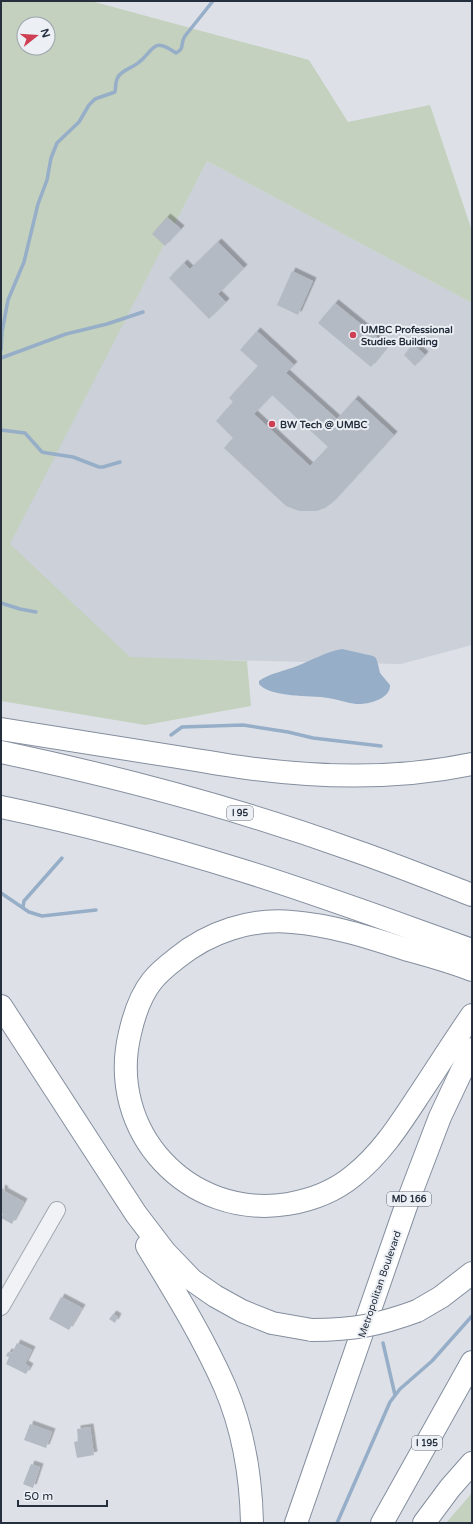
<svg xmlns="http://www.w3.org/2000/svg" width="473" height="1524" viewBox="0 0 473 1524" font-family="'Varela Round',sans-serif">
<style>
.built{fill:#cbd0d9}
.green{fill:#c3d1be;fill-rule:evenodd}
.water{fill:#97aec8}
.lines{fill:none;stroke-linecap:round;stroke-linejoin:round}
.stream{stroke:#97aec8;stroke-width:3.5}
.building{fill:#b4bac4;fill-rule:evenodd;filter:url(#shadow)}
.minor-casing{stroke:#a2a8b1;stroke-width:18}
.highway-casing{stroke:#848e9e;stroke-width:24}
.minor{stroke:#f0f2f5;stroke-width:16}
.highway{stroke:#fff;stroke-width:22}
.highway-bridge-casing{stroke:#848e9e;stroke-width:24;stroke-linecap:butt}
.highway-bridge{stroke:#fff;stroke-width:22}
.poi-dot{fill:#cf3f53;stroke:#ecf0f5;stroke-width:1.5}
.labels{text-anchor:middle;stroke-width:4;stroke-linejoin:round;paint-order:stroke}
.shield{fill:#ecf0f5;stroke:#616975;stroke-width:1}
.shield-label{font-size:9px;font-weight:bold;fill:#262f3e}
.poi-label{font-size:10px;font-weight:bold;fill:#262f3e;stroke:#ecf0f5;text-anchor:start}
.street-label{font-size:10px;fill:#262f3e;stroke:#ecf0f5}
</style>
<defs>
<filter id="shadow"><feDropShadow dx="3.5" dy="-3.5" stdDeviation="0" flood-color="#0004"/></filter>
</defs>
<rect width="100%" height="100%" fill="#dde1e7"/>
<path class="built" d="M207,161L472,303V645L401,664L130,658L9,544Z"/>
<g class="green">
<path d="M2,1H91L309,60L348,122L430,105L472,231V303L207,161L10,544L130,657L247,661L251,706L145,725L1,701ZM24,24H48V48H24Z"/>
<path d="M472,1493V1523H446Z"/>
</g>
<path class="water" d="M342,649L373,656L376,658L378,664L380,673L390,685C391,699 367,705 356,704C346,703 337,699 328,698C310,695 271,698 259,684V681C270,673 285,671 297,666C312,660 326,652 342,649Z"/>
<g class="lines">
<g class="stream">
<path d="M1,350L2,332L8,300L24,262L38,204L47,180L51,158L57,143L79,122L89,105L95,99L115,92C116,87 115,82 118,77C122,70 132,68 138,63C155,50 152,36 176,53C185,49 180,43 185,36L213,1"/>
<path d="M1,358L66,334L107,324L143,312"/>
<path d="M1,430L25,433L42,452L47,453L73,457L99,467H103L120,462"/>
<path d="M1,603L20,609L36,612"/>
<path d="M171,735L182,727L243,725L288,732L313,738L381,746"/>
<path d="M1,893L29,912L42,916L96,910"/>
<path d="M23,907L24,901L62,858"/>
<path d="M383,1343L395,1395"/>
<path d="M337,1523L390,1402L400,1389L432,1361L472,1316"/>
</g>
</g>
<g class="building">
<path d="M167,217L181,229L165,246L152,234Z"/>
<path d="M218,242L244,268L218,294L226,302L209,319L169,278L184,263L190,269Z"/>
<path d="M292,271L313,281L298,315L277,305Z"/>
<path d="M335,303L388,346L371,367L318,323Z"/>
<path d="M257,331L294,365L286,373L337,419L355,399L394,435L332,503L325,508L317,511H299L286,506L224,448L233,438L216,421L233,402L229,398L258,366L240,350ZM272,395L328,447L310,466L254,414Z"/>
<path d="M413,344L425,355L415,366L404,355Z"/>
<path d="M2,1188L5,1190L4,1191L24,1202L12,1224L1,1218L3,1214L1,1213V1190Z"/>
<path d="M61,1297L82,1308L69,1330L49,1319Z"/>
<path d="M113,1314L118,1317L115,1323L109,1319Z"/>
<path d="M17,1343L32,1350L25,1364L30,1367L26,1374L6,1364L9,1357L6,1356L8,1352L12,1353Z"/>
<path d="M30,1424L52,1432L46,1448L24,1440Z"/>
<path d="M90,1427L94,1455L77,1458L74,1442L78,1441L77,1429Z"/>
<path d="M31,1464L40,1467L33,1488L23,1484Z"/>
</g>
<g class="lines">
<defs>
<path id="minor" d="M1,1307L57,1210"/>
<g id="highway">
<path d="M1,729C58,738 115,747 171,756C199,760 227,766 255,769C327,778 401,779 472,764"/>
<path d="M1,752C119,777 236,808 350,849C391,863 431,879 472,895"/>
<path d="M1,807C83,824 164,846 244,871C321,895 396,923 472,950"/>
<path d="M472,970C451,962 430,956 408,950C371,938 332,925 292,922C251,918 209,932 177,958C168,965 159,972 152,981C141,995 134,1015 130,1033C106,1131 188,1220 288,1204C311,1200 335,1191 353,1176C381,1154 400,1124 419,1095C437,1068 454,1041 472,1015"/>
<path d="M1,1006L136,1214L165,1252L192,1280L215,1296L242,1311L272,1323L312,1330"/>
<path d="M147,1246C175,1292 203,1337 225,1387C243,1429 251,1477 252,1523"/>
<path d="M417,1311L441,1297L472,1273"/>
<path d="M296,1523L406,1206L440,1117L472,1049"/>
<path d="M382,1523L472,1362"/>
<path d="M424,1523L450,1488L472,1463"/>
</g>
</defs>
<use href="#minor" class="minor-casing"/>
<use href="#highway" class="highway-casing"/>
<use href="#minor" class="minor"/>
<use href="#highway" class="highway"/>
<defs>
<path id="highway-bridge" d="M312,1330C353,1330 379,1325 417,1311"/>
</defs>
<use href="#highway-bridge" class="highway-bridge-casing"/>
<use href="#highway-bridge" class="highway-bridge"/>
</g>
<g class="poi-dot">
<circle cx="353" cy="335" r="4"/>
<circle cx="272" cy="424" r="4"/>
</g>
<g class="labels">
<g class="shield">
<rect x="227" y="806" width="26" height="14" rx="3"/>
<rect x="387" y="1192" width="44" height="14" rx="3"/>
<rect x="412" y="1436" width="30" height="14" rx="3"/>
</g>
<g class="shield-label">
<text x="240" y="816">I 95</text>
<text x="409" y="1202">MD 166</text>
<text x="427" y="1446">I 195</text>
</g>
<g class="poi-label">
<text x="361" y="333">UMBC Professional<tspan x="361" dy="12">Studies Building</tspan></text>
<text x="280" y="428">BW Tech @ UMBC</text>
</g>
<g class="street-label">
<text transform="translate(379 1284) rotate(-71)" y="4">Metropolitan Boulevard</text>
</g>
</g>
<rect width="473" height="1524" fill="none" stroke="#262f3e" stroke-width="4"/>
<g transform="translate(36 36) rotate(73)"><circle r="19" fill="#ecf0f5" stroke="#9da3ac"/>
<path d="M0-3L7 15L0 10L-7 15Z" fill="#cf3f53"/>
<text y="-6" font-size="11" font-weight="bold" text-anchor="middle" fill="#262f3e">N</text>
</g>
<path d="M18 1500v6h89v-6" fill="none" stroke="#262f3e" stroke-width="2"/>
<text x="24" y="1500" font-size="12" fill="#262f3e" stroke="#ecf0f5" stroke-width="3" paint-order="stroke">50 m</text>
</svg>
